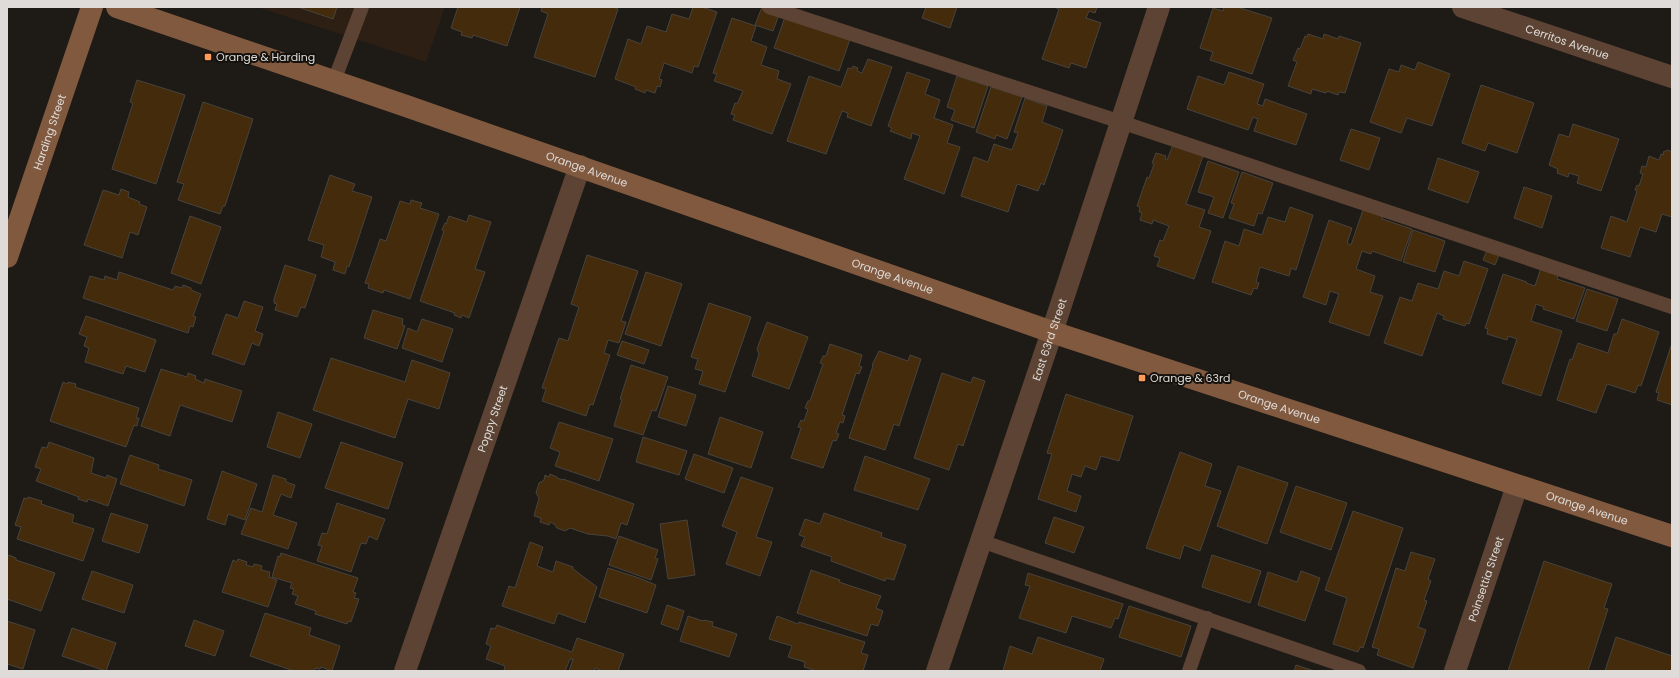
<svg xmlns="http://www.w3.org/2000/svg" width="1679" height="678" viewBox="0 0 1679 678" font-family="Poppins,sans-serif">
<style>
.commercial{fill:#2d1f13}
.building{fill:#432b0b;stroke:#47433e}
.lines{fill:none;stroke-linecap:round;stroke-linejoin:round}
.lane{stroke:#5c4333;stroke-width:14}
.street{stroke:#5c4333;stroke-width:22}
.secondary{stroke:#80593f;stroke-width:22}
.poi-dot{fill:#fe9b58;stroke:#15110d;stroke-width:1.5}
.labels{text-anchor:middle;stroke-width:4;stroke-linejoin:round;paint-order:stroke}
.street-label{font-size:11px;fill:#dedbd8;stroke:#15110d}
.poi-label{font-size:11px;fill:#dedbd8;stroke:#15110d;text-anchor:start}
</style>
<rect width="100%" height="100%" fill="#1e1a16"/>
<path class="commercial" d="M257,7H445L426,62Z"/>
<g class="building">
<path d="M298,7H337L333,19Z"/>
<path d="M458,7H520L507,46L473,35L472,38L461,35L462,32L451,28Z"/>
<path d="M542,7H613L618,9L595,77L534,57L548,14L541,11Z"/>
<path d="M693,7H702L717,12L698,67L694,66L692,73L664,63L659,79L662,80L660,87L657,86L655,93L646,90L645,93L635,89L636,87L615,79L628,39L641,44L647,26L666,32L672,14L689,19Z"/>
<path d="M762,7L780,12L773,31L755,25Z"/>
<path d="M926,7H957L950,28L922,18Z"/>
<path d="M1054,7H1097L1095,13L1089,11L1086,18L1101,23L1086,68L1071,63L1069,68L1042,59L1059,9Z"/>
<path d="M1224,7H1237L1272,18L1252,74L1210,60L1213,52L1200,48L1213,8L1223,11Z"/>
<path d="M785,17L850,39L839,71L774,48Z"/>
<path d="M732,18L756,26L751,41L767,47L761,65L779,71L777,79L791,84L772,134L733,120L735,115L731,114L735,103L737,104L743,91L714,81L717,74L713,73Z"/>
<path d="M1308,34L1323,39L1324,34L1338,39L1339,36L1361,43L1345,93L1339,92L1338,95L1327,91L1326,93L1312,89L1311,94L1288,86L1297,62L1293,60L1298,48L1300,49L1305,36L1307,37Z"/>
<path d="M868,59L892,67L871,126L847,117L848,113L842,111L826,154L787,141L809,76L841,87L848,68L851,69L853,66L858,68L857,71L862,73Z"/>
<path d="M1418,62L1450,74L1432,126L1407,118L1401,133L1370,122L1389,69L1399,72L1401,65L1415,70Z"/>
<path d="M907,72L930,80L925,94L940,100L934,118L953,125L947,143L960,147L944,194L904,179L920,136L912,133L911,139L890,131L892,128L888,126Z"/>
<path d="M1229,72L1264,84L1257,104L1263,106L1265,99L1307,114L1296,145L1254,131L1258,119L1253,117L1248,130L1187,109L1198,76L1224,85Z"/>
<path d="M957,76L988,86L974,128L951,120L955,110L947,107Z"/>
<path d="M137,80L185,95L156,184L112,169L133,103L130,102Z"/>
<path d="M1481,85L1534,103L1517,153L1488,143L1485,151L1462,143Z"/>
<path d="M991,87L1022,97L1007,139L996,135L995,139L976,132Z"/>
<path d="M1025,98L1047,106L1042,122L1063,130L1044,185L1041,183L1038,191L1017,184L1008,212L961,196L974,157L988,162L994,144L1012,150L1018,133L1014,132Z"/>
<path d="M203,102L253,119L225,206H223L220,214L178,200L184,184L177,182Z"/>
<path d="M1573,124L1619,139L1601,191L1577,183L1579,176L1569,173L1568,177L1557,173L1558,169L1549,165L1559,134L1569,137Z"/>
<path d="M1351,129L1380,138L1369,170L1340,160Z"/>
<path d="M1173,145L1203,156L1186,204L1205,210L1199,227L1211,231L1194,279L1157,266L1160,258L1154,256L1160,240L1163,241L1169,226L1153,220L1152,224L1140,220L1142,213L1139,212L1140,207L1137,206L1147,177L1149,178L1154,164L1152,163L1156,153L1166,156L1165,159L1167,160Z"/>
<path d="M1668,150L1672,152V217L1662,214L1656,232L1640,227L1630,257L1601,248L1611,216L1627,222L1637,191L1635,190L1637,185L1639,186L1643,174L1640,173L1642,166L1646,167L1649,156L1659,160L1661,154L1664,155L1663,152Z"/>
<path d="M1438,158L1479,172L1468,203L1428,189Z"/>
<path d="M1208,161L1239,172L1223,218L1208,213L1214,197L1198,192Z"/>
<path d="M1242,172L1273,183L1262,214L1258,213L1254,226L1229,218L1234,204L1231,203Z"/>
<path d="M330,175L355,184L352,191L372,197L349,267L347,266L345,274L333,270L335,262L321,257L324,245L308,240Z"/>
<path d="M1524,187L1552,196L1542,228L1514,218Z"/>
<path d="M121,189L129,192L128,197L140,202L139,204L147,207L138,235L130,232L122,258L84,245L103,190L119,195Z"/>
<path d="M411,200L422,203L420,208L439,214L410,299L384,290L383,293L368,288L369,284L365,283L380,239L386,241L400,201L410,204Z"/>
<path d="M1290,207L1313,215L1296,270L1291,268L1289,276L1260,267L1256,282L1259,283L1257,289L1254,288L1251,295L1212,282L1225,241L1239,246L1244,229L1262,235L1268,217L1285,222Z"/>
<path d="M1364,207L1384,214L1382,219L1412,229L1401,261L1372,251L1371,254L1362,251L1356,269L1375,276L1370,292L1383,296L1369,336L1329,322L1339,294L1330,291L1326,305L1303,297L1329,220L1352,228L1347,243L1351,245Z"/>
<path d="M469,215L491,222L475,269L485,272L469,318L462,315L461,318L454,315L455,313L420,301L444,231L442,230L445,223L446,224L449,216L467,222Z"/>
<path d="M190,216L221,227L201,284L171,273Z"/>
<path d="M1413,230L1445,241L1435,272L1403,262Z"/>
<path d="M1487,250L1499,255L1495,265L1483,260Z"/>
<path d="M587,255L638,271L621,321L626,322L619,343L608,340L604,353L610,355L593,405L590,404L586,416L542,401L546,389L542,388L559,338L568,341L579,307L571,304Z"/>
<path d="M1464,261L1488,269L1469,324L1466,323L1465,326L1443,319L1444,316L1437,313L1422,356L1384,343L1400,297L1412,301L1418,283L1438,289L1444,271L1459,276Z"/>
<path d="M285,265L316,275L305,308L301,307L297,317L275,310L277,304L274,303V299Z"/>
<path d="M1541,268L1558,274L1557,279L1585,288L1574,319L1543,309L1544,307L1536,304L1531,321L1562,331L1541,396L1502,383L1517,339L1508,336L1507,340L1487,334L1488,329L1485,328L1503,274L1527,282L1526,283L1535,286Z"/>
<path d="M119,272L173,290L175,286L182,288L183,285L191,288V290L201,294L193,316L196,317L193,327L190,326L188,333L83,298L90,276L104,280L105,276L117,280Z"/>
<path d="M646,272L682,284L661,346L625,334Z"/>
<path d="M1587,289L1618,299L1607,331L1576,321Z"/>
<path d="M244,301L263,307L255,331L263,334L259,346L252,343L244,365L212,354L226,314L238,318Z"/>
<path d="M709,303L751,317L725,392L699,384L703,371L695,369L698,359L691,357Z"/>
<path d="M373,310L403,319L402,325L405,326L397,349L364,338Z"/>
<path d="M86,316L156,340L145,372L126,366L123,374L85,362L89,348L84,346L87,337L79,334Z"/>
<path d="M422,319L453,329L442,362L402,348L408,328L417,332Z"/>
<path d="M1622,319L1659,332L1641,386L1638,385L1635,393L1607,384L1596,413L1557,400L1570,359L1572,360L1578,343L1608,353L1614,334H1617Z"/>
<path d="M767,322L808,337L789,389L752,376L759,354L757,349Z"/>
<path d="M622,341L649,350L644,364L617,355Z"/>
<path d="M1672,343V405L1657,400L1659,393L1656,392Z"/>
<path d="M830,344L862,355L859,366L862,367L859,374L856,373L842,415L845,416L843,423L840,422L836,433L839,434L836,441L833,440L823,468L791,458L801,428L798,427L801,420L804,421L808,409L805,408L808,401H810L823,364L820,363L823,356H826Z"/>
<path d="M879,351L908,361L910,355L921,359L899,426L894,424L885,450L849,438L873,366L872,365Z"/>
<path d="M331,358L405,382L412,360L450,373L439,409L408,399L395,438L313,410Z"/>
<path d="M631,365L668,377L656,411L652,410L643,435L614,426L622,399H620Z"/>
<path d="M161,369L187,377L188,373L196,376L195,379L204,383L205,379L242,391L232,422L180,405L170,436L141,426Z"/>
<path d="M942,373L971,383L973,377L985,381L963,446L958,444L949,470L914,458Z"/>
<path d="M63,382L67,384L68,382L76,384L75,387L139,408L136,418H139L137,426L134,425L126,447L50,421Z"/>
<path d="M668,386L696,395L686,426L658,417Z"/>
<path d="M1066,394L1133,416L1119,461L1101,456L1096,470L1085,466L1081,477L1072,474L1067,491L1081,496L1076,512L1038,499L1052,454L1047,453Z"/>
<path d="M278,412L312,424L300,458L267,447Z"/>
<path d="M720,417L763,432L751,468L708,454Z"/>
<path d="M559,422L613,439L599,481L555,466L560,452L550,448Z"/>
<path d="M643,437L687,451L679,475L636,462Z"/>
<path d="M49,442L94,458L91,473L106,478L107,475L117,479L108,506L88,499L87,502L78,499L79,497L36,481L41,469L35,467L42,447L47,448Z"/>
<path d="M341,442L403,463L388,509L325,488Z"/>
<path d="M1180,452L1212,464L1205,486L1221,491L1200,551L1184,545L1180,559L1146,548Z"/>
<path d="M694,454L733,468L724,493L685,479Z"/>
<path d="M130,455L159,465L158,469L192,480L184,506L120,484Z"/>
<path d="M865,456L930,479L918,510L854,490Z"/>
<path d="M1238,466L1288,483L1267,544L1217,526Z"/>
<path d="M222,471L257,484L245,520L228,514L225,525L207,519Z"/>
<path d="M550,474L557,477V478L563,480V479L634,504L627,525L621,523L616,539L608,536L588,534L570,528L565,531L557,528L554,524L550,522L549,525L540,522L541,518L534,516L539,498L536,493L539,483L544,480L545,475L549,477Z"/>
<path d="M273,475L286,479V482L295,485L291,498L281,494L273,515L297,523L288,549L241,534L251,508L262,512Z"/>
<path d="M741,477L773,488L756,537L772,542L760,576L726,564L737,532L722,526Z"/>
<path d="M1296,486L1347,503L1331,550L1280,532Z"/>
<path d="M28,497L42,501L41,504L74,515L72,522L94,529L83,561L17,539L21,527L15,525L24,498L27,499Z"/>
<path d="M337,503L385,519L377,540L369,536L366,544L361,543L351,572L317,561L322,546L318,545L322,533L327,534Z"/>
<path d="M1353,511L1403,528L1363,648L1360,647L1358,652L1333,644L1347,598L1325,590Z"/>
<path d="M111,513L148,525L139,553L102,541Z"/>
<path d="M824,513L882,533L881,537L906,545L894,580L886,578L885,581L831,561L832,557L801,546L805,537L799,535L805,519L820,524Z"/>
<path d="M1054,517L1084,527L1074,553L1045,543Z"/>
<path d="M687,520L695,575L668,579L660,524Z"/>
<path d="M619,536L658,550L655,558L658,559L651,580L609,565Z"/>
<path d="M530,542L543,547L537,566L553,572L556,561L573,567V569L597,587L585,623L558,613L554,624L502,606L509,586L515,588Z"/>
<path d="M1411,552L1435,559L1428,579L1431,581L1424,600L1427,601L1418,627L1426,630L1413,668L1377,655L1379,649L1372,647L1396,568L1405,571Z"/>
<path d="M281,553L358,578L353,592L356,593L354,598L359,599L351,622L348,621L347,624L315,614L316,611L295,604L298,596L292,594L294,589L290,588L292,583L272,577L278,556L280,557Z"/>
<path d="M9,555L16,558V560L55,573L41,611L7,599V557Z"/>
<path d="M1212,555L1261,571L1250,603L1202,587Z"/>
<path d="M238,559L247,562L246,565L253,567L254,564L262,566L261,570L270,572L269,577L277,580L268,607L222,592L233,560L237,562Z"/>
<path d="M1544,561L1612,584L1604,608L1608,609L1588,671H1508Z"/>
<path d="M608,568L639,578L656,585L647,613L599,597Z"/>
<path d="M811,570L840,580L839,582L881,596L876,608L883,611L878,626L871,624L867,636L797,613Z"/>
<path d="M92,571L133,585L124,613L82,599Z"/>
<path d="M1301,571L1320,578L1305,621L1258,605L1268,572L1297,582Z"/>
<path d="M1028,573L1123,604L1118,619L1115,618L1111,628L1072,616L1066,633L1019,618L1030,586L1025,585Z"/>
<path d="M667,605L684,611L678,630L661,624Z"/>
<path d="M1129,606L1191,626L1181,657L1119,637Z"/>
<path d="M265,613L311,628L309,635L340,646L332,671L321,667L320,669L315,668L314,671H294L250,656Z"/>
<path d="M688,616L703,621L704,620L713,622L712,626L737,634L729,657L680,641Z"/>
<path d="M777,616L798,624L799,622L819,628L865,642L861,653L868,655L863,671H817L804,667L805,662L788,657L792,646L769,639Z"/>
<path d="M194,620L224,631L215,656L185,646Z"/>
<path d="M7,621L35,630L23,669L7,664Z"/>
<path d="M497,625L572,652L577,638L624,654L618,671H603L595,668L594,671H569L573,659H570L565,671H504L505,666L486,659L491,646L486,644L491,628L495,629Z"/>
<path d="M72,628L116,643L106,671L62,656Z"/>
<path d="M1038,637L1104,659L1100,671H1003L1010,646L1032,654Z"/>
<path d="M1616,637L1672,656V671H1605Z"/>
<path d="M1296,665L1314,671H1294Z"/>
</g>
<g class="lines">
<g class="lane">
<path d="M769,7L1121,122L1672,307"/>
<path d="M334,81L362,7"/>
<path d="M981,541L1359,671"/>
<path d="M1189,671L1207,618"/>
</g>
<g class="street">
<path id="s1" d="M1463,7L1672,77"/>
<path id="s2" d="M405,671L580,166"/>
<path id="s3" d="M937,671L1052,332L1159,7"/>
<path id="s4" d="M1455,671L1517,486"/>
</g>
<g class="secondary">
<path id="s5" d="M117,7L409,107L1052,332L1672,536"/>
<path id="s6" d="M7,257L92,7"/>
</g>
</g>
<g class="poi-dot">
<rect x="204" y="53" width="8" height="8" rx="2"/>
<rect x="1138" y="374" width="8" height="8" rx="2"/>
</g>
<g class="labels">
<g class="street-label">
<text dy="4" stroke="none"><textPath href="#s1" startOffset="110">Cerritos Avenue</textPath></text>
<text dy="4" stroke="none"><textPath href="#s6" startOffset="132">Harding Street</textPath></text>
<text dy="4" stroke="none"><textPath href="#s5" startOffset="497">Orange Avenue</textPath></text>
<text dy="4" stroke="none"><textPath href="#s5" startOffset="821">Orange Avenue</textPath></text>
<text dy="4" stroke="none"><textPath href="#s3" startOffset="350">East 63rd Street</textPath></text>
<text dy="4" stroke="none"><textPath href="#s5" startOffset="1229">Orange Avenue</textPath></text>
<text dy="4" stroke="none"><textPath href="#s2" startOffset="267">Poppy Street</textPath></text>
<text dy="4" stroke="none"><textPath href="#s5" startOffset="1553">Orange Avenue</textPath></text>
<text dy="4" stroke="none"><textPath href="#s4" startOffset="97">Poinsettia Street</textPath></text>
</g>
<g class="poi-label">
<text x="216" y="61">Orange &amp; Harding</text>
<text x="1150" y="382">Orange &amp; 63rd</text>
</g>
</g>
<rect width="1679" height="678" fill="none" stroke="#dedbd8" stroke-width="16"/>
</svg>
